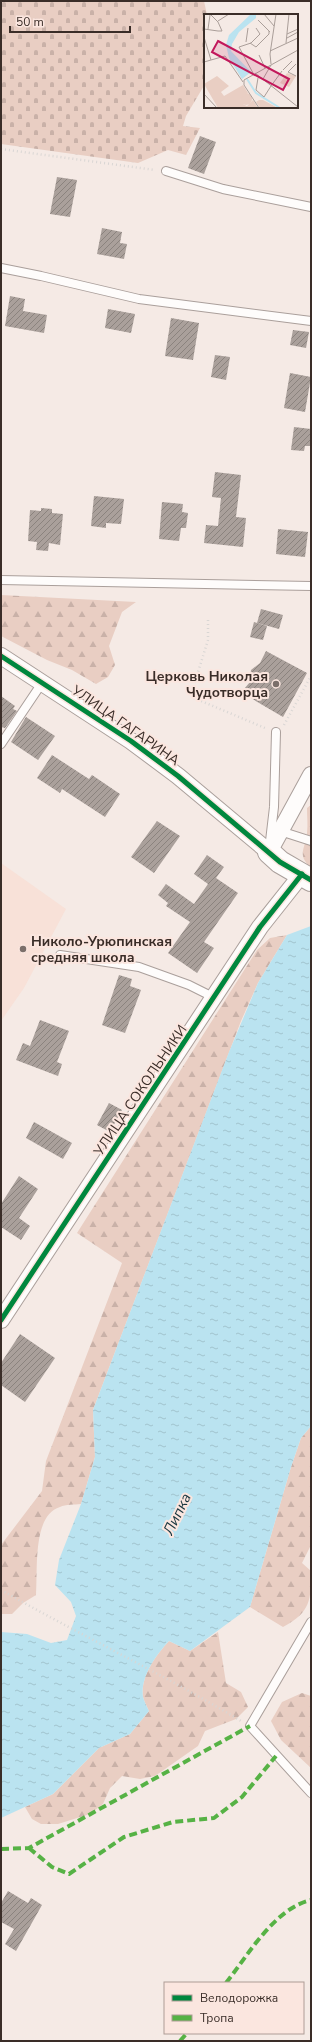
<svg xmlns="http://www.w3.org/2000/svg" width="312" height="2042" viewBox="0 0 312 2042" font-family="'Nunito Sans',sans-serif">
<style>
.built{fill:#f8e1d8}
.forest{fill:url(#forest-firs)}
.cemetery{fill:url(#cemetery-stones)}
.water{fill:url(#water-ripples)}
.building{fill:url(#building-hatch)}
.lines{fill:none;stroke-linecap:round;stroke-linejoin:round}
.lane-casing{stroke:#aa9f9b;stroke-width:10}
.street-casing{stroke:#aa9f9b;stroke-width:18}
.secondary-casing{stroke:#aa9f9b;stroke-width:24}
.path{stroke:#d9d6d4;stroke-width:2.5;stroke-dasharray:1 3;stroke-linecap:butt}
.lane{stroke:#fefcfb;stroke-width:8}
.street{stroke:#fefcfb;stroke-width:16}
.secondary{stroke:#fefcfb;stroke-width:22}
.quiet{stroke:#56b245;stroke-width:4;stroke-dasharray:8 4;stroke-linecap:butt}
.cycleway-casing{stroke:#fbe6df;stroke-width:8}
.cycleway{stroke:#00873e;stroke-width:5}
.poi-dot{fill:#7b6f6a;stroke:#fbe6df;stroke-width:1.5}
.labels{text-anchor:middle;stroke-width:4;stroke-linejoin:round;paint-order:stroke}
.poi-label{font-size:14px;font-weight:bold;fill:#3a2d28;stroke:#fbe6df;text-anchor:end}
.street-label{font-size:14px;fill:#3a2d28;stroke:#fbe6df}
.water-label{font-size:15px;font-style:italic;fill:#18363f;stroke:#fbe6df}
.inset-river{fill:none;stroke:#bae3f0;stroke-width:2}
.inset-road{fill:none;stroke:#aa9e99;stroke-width:1}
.view{fill:#c2185b;fill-opacity:0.15;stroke:#c2185b;stroke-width:2}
.inset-edge{fill:none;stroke:#3a2d28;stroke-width:2}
</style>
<defs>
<pattern id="forest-firs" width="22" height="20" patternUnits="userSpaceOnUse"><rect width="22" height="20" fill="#e9cec3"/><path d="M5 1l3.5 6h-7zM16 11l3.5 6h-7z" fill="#c9b1a8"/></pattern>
<pattern id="cemetery-stones" width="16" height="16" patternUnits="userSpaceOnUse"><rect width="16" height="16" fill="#e9cec3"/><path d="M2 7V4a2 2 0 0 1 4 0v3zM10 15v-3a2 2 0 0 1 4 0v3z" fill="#c9b1a8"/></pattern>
<pattern id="water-ripples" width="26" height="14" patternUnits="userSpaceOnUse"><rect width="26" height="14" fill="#bae3f0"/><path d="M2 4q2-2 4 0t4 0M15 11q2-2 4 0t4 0" fill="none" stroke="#a1c3ce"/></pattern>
<pattern id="building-hatch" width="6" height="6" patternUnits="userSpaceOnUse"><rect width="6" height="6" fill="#aaa09b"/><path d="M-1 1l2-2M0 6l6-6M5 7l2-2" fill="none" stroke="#8b837e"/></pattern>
</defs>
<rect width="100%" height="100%" fill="#f5eae5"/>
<path class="built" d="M1,863L66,909L24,988L1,1021Z"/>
<g class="forest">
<path d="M1,595L136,602L122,612L109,646L115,665L108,677L96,684L72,670L47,660L1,636Z"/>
<path d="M311,805V868C296,854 306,848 307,833C308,825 307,816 307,808Z"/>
<path d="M287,935L258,983L241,1021L93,1410L95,1457L81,1504C74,1505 66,1504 60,1507C32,1515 38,1571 36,1595L23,1603L12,1614H1V1545L42,1491L46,1461L122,1263L77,1233L257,950L270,938Z"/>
<path d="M311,1426V1545L302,1563L311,1571C311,1600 311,1612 283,1627L250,1607L291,1467L301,1438Z"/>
<path d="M218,1632L226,1683L241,1692L248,1707L236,1719L205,1731L198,1746L155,1776L140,1779L122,1776L110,1788L103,1804L90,1814L58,1824H41L32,1819L25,1807L53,1794L99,1748L130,1734L149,1711C147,1707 144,1701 143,1697C140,1677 156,1655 169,1641L190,1651Z"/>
<path d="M302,1693L311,1696V1768L281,1740L271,1721L282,1702Z"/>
</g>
<path class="cemetery" d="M1,1H204L207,15H205V84L186,116L183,126L200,128L186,155L168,150L138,163L1,144Z"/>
<path class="water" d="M311,926V1426L301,1438L291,1467L250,1607L190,1651L169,1641C156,1655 140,1677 143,1697C144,1701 147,1707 149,1711L130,1734L99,1748L53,1794L1,1818V1632L27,1634L51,1643L67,1640L76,1616L71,1602L55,1585L59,1560L81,1504L95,1457L93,1410L229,1052L258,983L287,935Z"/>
<g class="building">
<path d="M200,136L216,142L204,174L188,168Z"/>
<path d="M57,177L77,180L70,217L50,214Z"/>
<path d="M102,228L122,232L120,243L127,244L124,259L97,254Z"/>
<path d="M10,296L25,299L23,311L47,315L44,333L5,326Z"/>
<path d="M108,309L135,314L131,333L105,328Z"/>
<path d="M171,318L199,323L193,360L165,356Z"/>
<path d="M293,330L309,332L306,348L290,345Z"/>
<path d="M215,355L230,357L226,380L211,377Z"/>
<path d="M290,373L311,377L305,412L284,408Z"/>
<path d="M294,427L311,429V446H305L304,451L291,450Z"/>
<path d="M215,472L241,475L236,517L246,518L243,547L204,543L206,525L218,526L221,498L212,497Z"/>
<path d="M94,496L124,499L121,524L106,523V528L91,526Z"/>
<path d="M162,502L183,504L182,512L188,513L186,528H181L179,541L159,539Z"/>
<path d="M41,508L52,509V513L63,514L60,545L49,543L48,551L36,550L37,542L28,541L30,510L41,511Z"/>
<path d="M278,529L308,532L305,557L276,554Z"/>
<path d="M261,609L283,615L279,629L257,623Z"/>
<path d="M254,622L267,626L263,640L250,637Z"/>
<path d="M266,651L307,673L283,717L244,694V689L250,682L251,670L260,663Z"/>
<path d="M1,696L15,706L13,709L17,711L5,728L1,727Z"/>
<path d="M26,717L55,736L38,760L11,742Z"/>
<path d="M52,755L89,779L92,775L120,794L105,817L62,789L60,793L37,778Z"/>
<path d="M157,821L180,836L154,873L131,857Z"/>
<path d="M207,855L224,867L216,878L238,893L204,942L214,948L197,973L168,953L190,922L166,906L168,903L158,895L166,884L194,904L208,884L194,874Z"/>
<path d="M119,975L132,979L130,986L141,990L125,1033L102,1025Z"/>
<path d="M40,1020L69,1031L57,1062L62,1064L58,1076L16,1060L23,1043L30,1046Z"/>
<path d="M109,1103L122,1110L110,1132L97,1125Z"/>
<path d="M34,1122L72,1143L63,1159L26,1138Z"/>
<path d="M19,1176L38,1189L19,1218L30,1226L21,1240L1,1227V1204Z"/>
<path d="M20,1334L55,1358L25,1402L1,1385V1363Z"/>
<path d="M8,1891L28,1903L31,1898L42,1905L16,1951L5,1944L14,1929L1,1922V1903Z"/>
</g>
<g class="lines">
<defs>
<g id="lane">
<path d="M166,171L223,189L311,207"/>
<path d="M1,268L41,276L139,299L311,321"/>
<path d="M1,580L311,586"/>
<path d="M1,744L42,683"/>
<path d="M280,831L311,841"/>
<path d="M270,841L274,807L276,732"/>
<path d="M60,955L139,967L189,985L215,998"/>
<path d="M311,1622L250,1726L311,1793"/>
</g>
<g id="street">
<path d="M1,656L131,741L178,776L269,852L311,775"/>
<path d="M1,1320L260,927L302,874"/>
</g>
<path id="secondary" d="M269,852L280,862L311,880"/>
</defs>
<use href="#lane" class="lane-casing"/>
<use href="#street" class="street-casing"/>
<use href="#secondary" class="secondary-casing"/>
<g class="path">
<path d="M1,149L155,170"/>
<path d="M208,620V640L194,685V698L265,728"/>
<path d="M284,725L311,676"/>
<path d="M1,1590C80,1635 163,1674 241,1721"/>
</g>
<use href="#lane" class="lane"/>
<use href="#street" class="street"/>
<use href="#secondary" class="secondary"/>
<g class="quiet">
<path d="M29,1848L52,1867L69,1874L124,1837L173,1822L214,1818L242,1797L276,1756"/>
<path d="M1,1849L29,1848L250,1726"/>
<path d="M226,1983C248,1955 275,1908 311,1900"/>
<path d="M180,2041L187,2033"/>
</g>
<defs>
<g id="cycleway">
<path d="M1,656L131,741L178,776L280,862L311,880"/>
<path d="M1,1320L260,927L302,874"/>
</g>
</defs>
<use href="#cycleway" class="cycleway-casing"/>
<use href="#cycleway" class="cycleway"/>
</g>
<g class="poi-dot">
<circle cx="276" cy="684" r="4"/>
<circle cx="23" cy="949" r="4"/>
</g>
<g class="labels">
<g class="poi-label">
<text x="268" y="681">Церковь Николая<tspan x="268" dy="16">Чудотворца</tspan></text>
<text x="31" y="946" text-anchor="start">Николо-Урюпинская<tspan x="31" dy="16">средняя школа</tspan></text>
</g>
<g class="street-label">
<text transform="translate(126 725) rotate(35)" y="5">УЛИЦА ГАГАРИНА</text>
<text transform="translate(140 1090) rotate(-56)" y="5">УЛИЦА СОКОЛЬНИКИ</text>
</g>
<g class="water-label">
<text transform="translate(177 1514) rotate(-64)" y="5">Липка</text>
</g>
</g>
<g transform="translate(204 14)">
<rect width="94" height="94" fill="#f5eae5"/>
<path d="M36 85a6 6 0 1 1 12 0a6 6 0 1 1-12 0Z" fill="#e9cec3"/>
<path d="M13,62L25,72L17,78L20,82L39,71L44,79L36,85L39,90L43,92L49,86L54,94H14L0,70ZM55,86H59L74,94H56L52,88Z" fill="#e9cec3"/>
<path d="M83,59L92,62L85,73L76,69Z" fill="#e9cec3"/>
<path d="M47,0H52V4L35,18L28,30L27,37L47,58L38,65L25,44L22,31L25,21Z" fill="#bae3f0"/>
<path class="inset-river" d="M43,65L52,79L76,94"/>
<path class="inset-road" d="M6,0L14,8L18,17H14M60,0L70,12M54,6L66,18M14,7L25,0M0,15L14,17M4,15L6,1M83,20L94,15M0,23L7,46M83,24L94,18M42,28L44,14M46,29L52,33L65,20V17M82,29L85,0M35,33L47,29L56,20L52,14M35,33L49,59M66,37L94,24M55,41L61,54M0,48L21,42L39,68M67,50L66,40L72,0M92,50L84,58L92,62M79,56L88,47M51,59L94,93M54,64L52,76L60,83L67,72M59,65L67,51M67,72L78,57M0,80L13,94M55,94L40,71V66L94,36"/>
<path class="view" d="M14,27L85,65L79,76L8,38Z"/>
<rect width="94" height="94" class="inset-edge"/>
</g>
<rect width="312" height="2042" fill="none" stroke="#3a2d28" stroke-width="4"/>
<rect x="164" y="1982" width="140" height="52" fill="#fbe6df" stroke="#ae9c96"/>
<rect x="172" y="1995" width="20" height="6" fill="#00873e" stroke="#ae9c96"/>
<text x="200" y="2002" font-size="12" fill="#3a2d28">Велодорожка</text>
<rect x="172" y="2015" width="20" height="6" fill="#56b245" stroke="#ae9c96"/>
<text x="200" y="2022" font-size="12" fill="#3a2d28">Тропа</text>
<path d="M10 26v6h120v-6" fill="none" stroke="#3a2d28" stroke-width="2"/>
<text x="16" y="26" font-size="12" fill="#3a2d28" stroke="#fbe6df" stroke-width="3" paint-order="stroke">50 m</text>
</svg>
